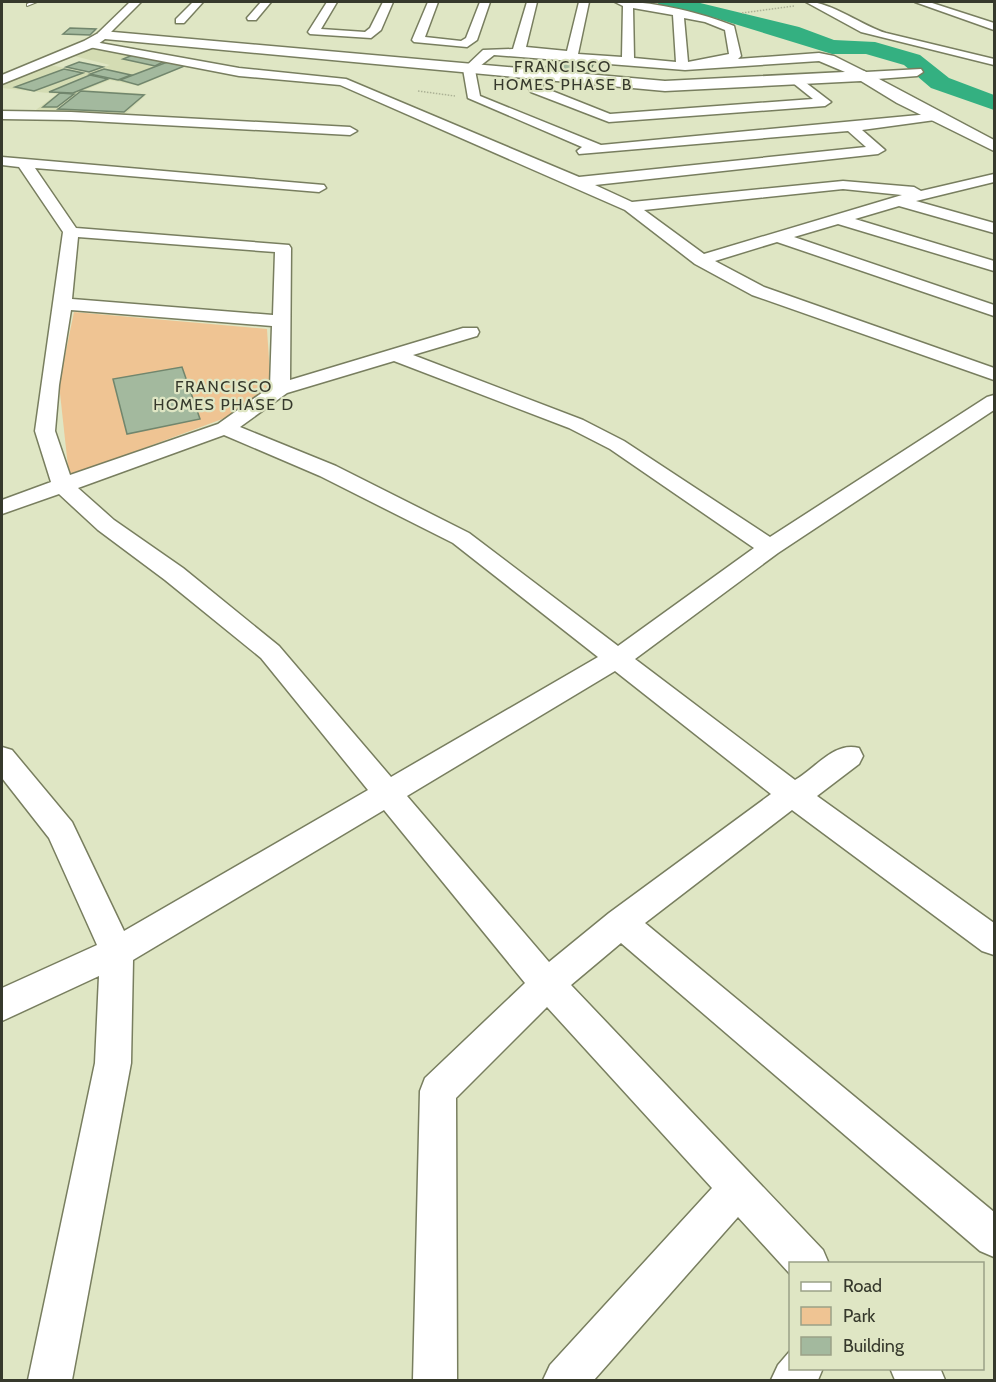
<svg xmlns="http://www.w3.org/2000/svg" width="996" height="1382" viewBox="0 0 996 1382" font-family="Cabin,sans-serif">
<style>
.built{fill:#d4dcb3}
.green{fill:#efc493}
.lines{fill:none;stroke-linecap:round;stroke-linejoin:round}
.river{fill:#34b081;fill-rule:evenodd}
.building{fill:#a3b99e;stroke:#71866d;stroke-width:1.5}
.service-casing{stroke:#787e5f;stroke-width:2}
.minor-casing{stroke:#787e5f;stroke-width:3}
.tertiary-casing{stroke:#787e5f;stroke-width:3}
.path{stroke:#abb195;stroke-width:1.5;stroke-dasharray:1.5 1.5;stroke-linecap:butt}
.service{fill:#fff;fill-rule:evenodd}
.minor{fill:#fff;fill-rule:evenodd}
.tertiary{fill:#fff;fill-rule:evenodd}
.labels{text-anchor:middle;stroke-width:4.5;stroke-linejoin:round;paint-order:stroke}
.far-neighbourhood-label{font-size:16px;letter-spacing:1.5px;fill:#36392c;stroke:#dfe6c4}
</style>
<rect width="100%" height="100%" fill="#dfe6c4"/>
<path class="built" d="M94,45L190,64L139,86L110,80L85,90L147,94L124,115L33,112L57,94L2,88V82L46,64L88,73L110,65L70,55Z"/>
<path class="green" d="M74,312L267,329L271,391L225,418L69,476L59,384Z"/>
<g class="lines">
<path class="river" d="M657,2H696L799,27L834,40L875,42L920,55L949,78L994,95V110L931,88L904,65L866,54H832L715,18L660,6Z"/>
</g>
<g class="building">
<path d="M70,28L96,29L90,35L63,34Z"/>
<path d="M135,54L167,60L155,66L123,59Z"/>
<path d="M170,61L187,65L138,85L120,80Z"/>
<path d="M79,62L103,67L89,72L66,67Z"/>
<path d="M549,62L593,65L587,76L542,72Z"/>
<path d="M64,69L83,73L34,91L15,87Z"/>
<path d="M104,69L131,75L118,80L90,74Z"/>
<path d="M90,75L108,79L73,93L49,92Z"/>
<path d="M81,91L144,95L124,112L58,109Z"/>
<path d="M60,93L74,94L57,107H43Z"/>
<path d="M182,367L200,419L127,434L113,379Z"/>
</g>
<g class="lines">
<defs>
<path id="service" d="M31,2H37L27,6V4Z"/>
<g id="minor">
<path d="M130,2H141L106,37H98V33Z"/>
<path d="M193,2H203L184,23H176V19Z"/>
<path d="M261,2H271L256,20H248L247,18Z"/>
<path d="M327,2H337L321,29L365,32L370,28L383,2H393L381,30L371,38L310,34L308,32Z"/>
<path d="M428,2H438L425,37L461,41L466,38L480,2H490L477,40L467,47L414,42L412,40Z"/>
<path d="M527,2H537L526,47L567,51L579,2H589L578,54L622,57L623,6L615,2C649,0 702,13 734,26L741,56L738,59L819,53L834,56L866,72L921,69L923,72L917,76L864,80L819,61L685,70L494,55L475,70L480,96L601,145L940,113L942,116L935,120L862,130L885,150L878,154L595,185L632,202L843,181L914,187L921,191L994,174V182L916,201L994,223V233L899,206L855,219L994,261V271L838,224L794,237L994,305V316L777,242L715,261L764,287L994,368V380L752,295L695,264L625,210L340,85L239,76L89,47L83,44L89,41L239,68L346,79L579,177L866,147L848,131L579,154L577,151L582,147L468,98L463,69L483,50L513,49ZM633,8L673,15L676,62L634,58ZM684,18L705,22L725,30L729,54L688,62ZM843,189L902,195L704,254L644,210Z"/>
<path d="M806,2C828,0 863,26 886,33L994,59V65L861,32Z"/>
<path d="M915,2H929L994,23V30Z"/>
<path d="M541,72L547,76L542,87L610,114L813,99L793,83L791,80L797,76L831,102L825,106L609,122L531,92L529,89L537,73Z"/>
<path d="M2,111L71,112L350,127L357,131L350,135L71,120L2,119Z"/>
<path d="M2,157L324,185L326,188L319,192L35,168L76,228L289,245L291,248L290,380L463,328H477L479,332L477,336L413,355L583,420L624,441L770,537L987,397L994,395V410L778,553L635,659L795,780C815,769 834,741 859,748L863,756L859,764L817,796L994,923V955L982,951L792,810L645,923L994,1212V1257L980,1251L621,943L571,985L823,1250L829,1264H790V1274L738,1217L594,1380H543L550,1365L712,1188L547,1007L456,1098L457,1380H413L420,1091L425,1078L525,983L384,810L133,960L131,1063L72,1380H28L95,1063L99,976L2,1021V988L97,945L49,838L2,778V747L12,750L72,822L124,931L368,790L261,658L165,580L98,530L59,494L2,514V500L51,482L35,431L63,232L19,167L2,165ZM78,237L275,252L273,315L72,299ZM71,310L272,326L270,387L218,424L70,475L55,431L59,385ZM394,361L569,428L610,449L754,548L618,646L469,533L336,466L240,427L287,393ZM224,435L320,476L453,543L598,657L391,777L279,646L183,568L114,520L78,488ZM615,671L771,794L609,913L549,962L407,796Z"/>
<path d="M790,1351V1368H823L818,1380H771L778,1365Z"/>
<path d="M890,1368H940L945,1380H895Z"/>
</g>
<path id="tertiary" d="M102,31L665,81L864,71L994,140V151L897,103L861,81L665,91L105,39L94,47L2,84V75L84,41Z"/>
</defs>
<use href="#service" class="service-casing"/>
<use href="#minor" class="minor-casing"/>
<use href="#tertiary" class="tertiary-casing"/>
<g class="path">
<path d="M742,13L794,6"/>
<path d="M418,91L455,96"/>
</g>
<use href="#service" class="service"/>
<use href="#minor" class="minor"/>
<use href="#tertiary" class="tertiary"/>
</g>
<g class="labels">
<g class="far-neighbourhood-label">
<text x="563" y="72">FRANCISCO<tspan x="563" dy="18">HOMES PHASE B</tspan></text>
<text x="224" y="392">FRANCISCO<tspan x="224" dy="18">HOMES PHASE D</tspan></text>
</g>
</g>
<rect width="996" height="1382" fill="none" stroke="#36392c" stroke-width="6"/>
<rect x="789" y="1262" width="195" height="108" fill="#dfe6c4" stroke="#9ba187" stroke-width="1.5"/>
<rect x="801" y="1282" width="30" height="9" fill="#ffffff" stroke="#9ba187" stroke-width="1.5"/>
<text x="843" y="1292" font-size="18" fill="#36392c">Road</text>
<rect x="801" y="1307" width="30" height="18" fill="#efc493" stroke="#9ba187" stroke-width="1.5"/>
<text x="843" y="1322" font-size="18" fill="#36392c">Park</text>
<rect x="801" y="1337" width="30" height="18" fill="#a3b99e" stroke="#9ba187" stroke-width="1.5"/>
<text x="843" y="1352" font-size="18" fill="#36392c">Building</text>
</svg>
